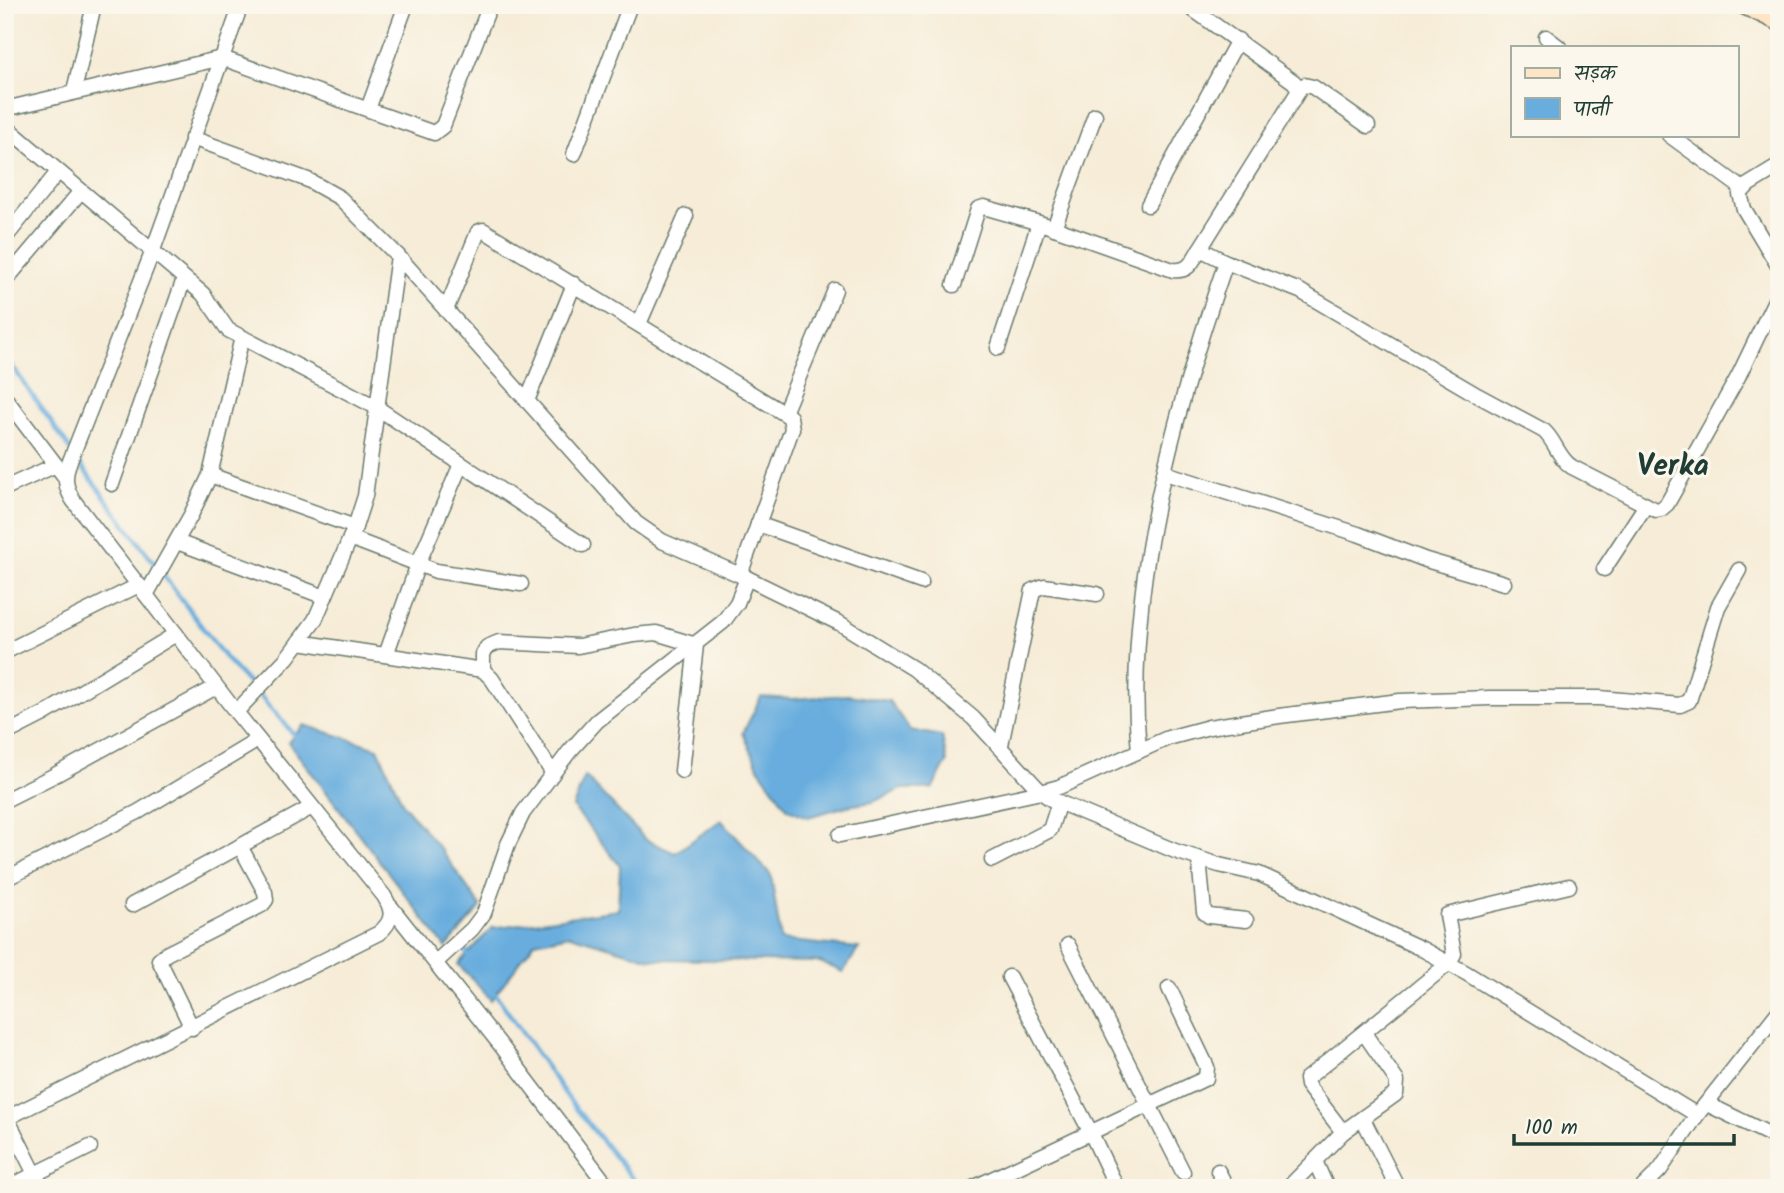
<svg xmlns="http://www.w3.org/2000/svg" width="1784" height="1193" viewBox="0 0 1784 1193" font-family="Kalam,'Playpen Sans Deva',sans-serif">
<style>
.water{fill:#68adde;stroke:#447589;stroke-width:2}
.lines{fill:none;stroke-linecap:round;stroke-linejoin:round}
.stream{stroke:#68adde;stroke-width:4.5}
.minor-casing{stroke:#6a7a6d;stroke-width:17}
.secondary-casing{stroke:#6a7a6d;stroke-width:22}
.minor{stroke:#fff;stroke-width:14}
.secondary{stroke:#fde5c5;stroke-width:19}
.labels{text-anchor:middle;stroke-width:6;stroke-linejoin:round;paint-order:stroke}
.district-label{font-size:30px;font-weight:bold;fill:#1f3d34;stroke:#fbf7ec}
</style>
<rect width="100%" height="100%" fill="#fbf7ec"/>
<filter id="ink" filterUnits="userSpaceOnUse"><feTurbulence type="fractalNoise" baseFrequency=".0143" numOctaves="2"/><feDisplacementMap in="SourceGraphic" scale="14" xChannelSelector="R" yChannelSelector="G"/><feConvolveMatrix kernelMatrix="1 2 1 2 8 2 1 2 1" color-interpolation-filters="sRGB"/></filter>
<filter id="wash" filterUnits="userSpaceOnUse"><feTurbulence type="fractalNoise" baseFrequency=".00686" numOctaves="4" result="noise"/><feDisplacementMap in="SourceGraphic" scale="28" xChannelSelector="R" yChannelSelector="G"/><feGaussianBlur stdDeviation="1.57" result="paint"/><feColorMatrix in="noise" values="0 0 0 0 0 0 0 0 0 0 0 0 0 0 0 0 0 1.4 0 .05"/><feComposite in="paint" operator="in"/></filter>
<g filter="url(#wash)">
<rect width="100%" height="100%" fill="#f6ecd7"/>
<g class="water">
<path d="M848,695L889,701L910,730L942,736L947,762L932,789H902L873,802L847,806L808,817L788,809L759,769L743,733L761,697L792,699Z"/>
<path d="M304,725L378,748L403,804L442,851L481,907L446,948L288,742Z"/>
<path d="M585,776L646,840L675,853L721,820L771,875L781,940L859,948L843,972L820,962L651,959L570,935L535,942L491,1000L458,964L492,928L618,910L620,866L573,807Z"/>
</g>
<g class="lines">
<g class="stream">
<path d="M5,356L70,449"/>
<path d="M80,464L226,659L251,686"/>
<path d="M261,697L298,739"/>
<path d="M463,948L469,956"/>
<path d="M492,989L570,1101L640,1188"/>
</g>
</g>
</g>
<g filter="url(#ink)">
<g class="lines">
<defs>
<g id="minor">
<path d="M1546,37L1559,47"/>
<path d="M1298,88L1304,85L1313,87L1368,126"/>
<path d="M74,91L94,5"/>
<path d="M5,109L222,58L434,133L443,126L490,5"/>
<path d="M368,109L406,5"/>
<path d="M5,126L203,294L228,330L376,407L583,545"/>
<path d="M1669,135L1743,189"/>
<path d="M192,138L308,180L340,198L398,256L636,523L662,541L747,578L841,624L914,669L973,718L1041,792L1051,799L1175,851L1219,865L1259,874L1422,949L1466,973L1697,1115"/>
<path d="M574,154L630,5"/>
<path d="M1779,166L1748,185L1740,194L1744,209L1779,267"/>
<path d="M1148,205L1238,40"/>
<path d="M1054,228L1095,115"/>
<path d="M5,238L58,172"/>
<path d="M1226,262L1300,291L1477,395L1544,431C1556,442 1558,458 1572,467L1656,510L1661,509L1667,504L1738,377L1779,292"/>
<path d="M5,281L81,191"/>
<path d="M954,285L978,209L984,207L1046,225L1173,270C1189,272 1192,262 1200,249"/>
<path d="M446,310L478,232L483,230L790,417L792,429L740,575"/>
<path d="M639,324L686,216"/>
<path d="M998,348L1039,223"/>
<path d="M5,398L65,477"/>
<path d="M527,401L574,284"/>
<path d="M784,413L835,290"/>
<path d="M1165,473L1358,534L1426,560L1504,583"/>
<path d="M210,475L355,527"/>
<path d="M112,484L184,279"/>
<path d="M5,488L56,465"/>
<path d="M758,524L921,582"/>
<path d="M350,538L436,571L521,584"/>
<path d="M177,542L325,597"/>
<path d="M1604,569L1646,505"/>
<path d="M146,595L191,515L210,475L242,337"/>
<path d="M299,642L483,670L492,679L552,772"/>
<path d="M5,652L139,585"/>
<path d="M386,655L418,564L461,464"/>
<path d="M483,670V654L487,647L499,642L578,646L634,635L656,633L696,645L682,771"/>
<path d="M236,712L287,658L315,620L355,527L365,496L398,256"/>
<path d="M5,734L44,714L176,634"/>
<path d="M1001,745L1033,590L1044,586L1097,594"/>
<path d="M1139,751C1124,591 1174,412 1226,262L1200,249L1298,92V88L1294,82L1187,5"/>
<path d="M5,800L55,775L216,687"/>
<path d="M840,835L1041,792L1059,787L1168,738L1209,727L1279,716L1400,701L1490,698H1599L1680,705L1689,701L1718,607L1739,570"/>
<path d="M1199,859L1204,912L1209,916L1246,920"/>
<path d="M992,860L1050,830L1059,802"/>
<path d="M5,879L138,812L258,740"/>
<path d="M132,905L312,807"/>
<path d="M391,907L502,1047L609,1188"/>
<path d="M1068,945L1183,1172"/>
<path d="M436,962L472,929L484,913L508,844L523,813L569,752L597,721L723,622L737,603L747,578"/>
<path d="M1009,977L1090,1131L1117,1188"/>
<path d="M192,1028L159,960L166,954L262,905L266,900L265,892L240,846"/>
<path d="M1707,1104L1779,1139"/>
<path d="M7,1118L42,1188"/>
<path d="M5,1119L379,933C393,921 394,912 384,896L236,712L73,500C66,488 64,480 68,466L152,253L241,5"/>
<path d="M1363,1119L1398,1188"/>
<path d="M1343,1132L1307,1085L1306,1079L1448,964L1454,954L1447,915L1569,886"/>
<path d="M1315,1161L1327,1188"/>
<path d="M1218,1171L1227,1188"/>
<path d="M7,1188L90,1147"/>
<path d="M973,1188L1206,1078L1207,1067L1169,988"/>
<path d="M1288,1188L1343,1132L1396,1094L1397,1081L1364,1033"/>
<path d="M1642,1188L1660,1170L1697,1115L1779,1011"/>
</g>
<path id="secondary" d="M1745,5L1779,21"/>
</defs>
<use href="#minor" class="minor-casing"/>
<use href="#secondary" class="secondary-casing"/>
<use href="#minor" class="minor"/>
<use href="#secondary" class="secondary"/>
</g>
</g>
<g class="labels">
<g class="district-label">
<text x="1673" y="475">Verka</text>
</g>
</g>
<rect width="1784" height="1193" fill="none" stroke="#fbf7ec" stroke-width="28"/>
<rect x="1511" y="46" width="228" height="91" fill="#fbf7ec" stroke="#a3ada2" stroke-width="2"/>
<rect x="1525" y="68" width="35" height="10" fill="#fde5c5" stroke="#a3ada2" stroke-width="2"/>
<text x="1574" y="80" font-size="21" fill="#1f3d34">सड़क</text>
<rect x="1525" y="98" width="35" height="21" fill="#68adde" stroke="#a3ada2" stroke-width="2"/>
<text x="1574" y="116" font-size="21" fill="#1f3d34">पानी</text>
<path d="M1514 1134v10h220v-10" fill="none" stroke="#1f3d34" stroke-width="3.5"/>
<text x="1525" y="1134" font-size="21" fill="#1f3d34" stroke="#fbf7ec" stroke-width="5" paint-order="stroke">100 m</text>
</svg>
